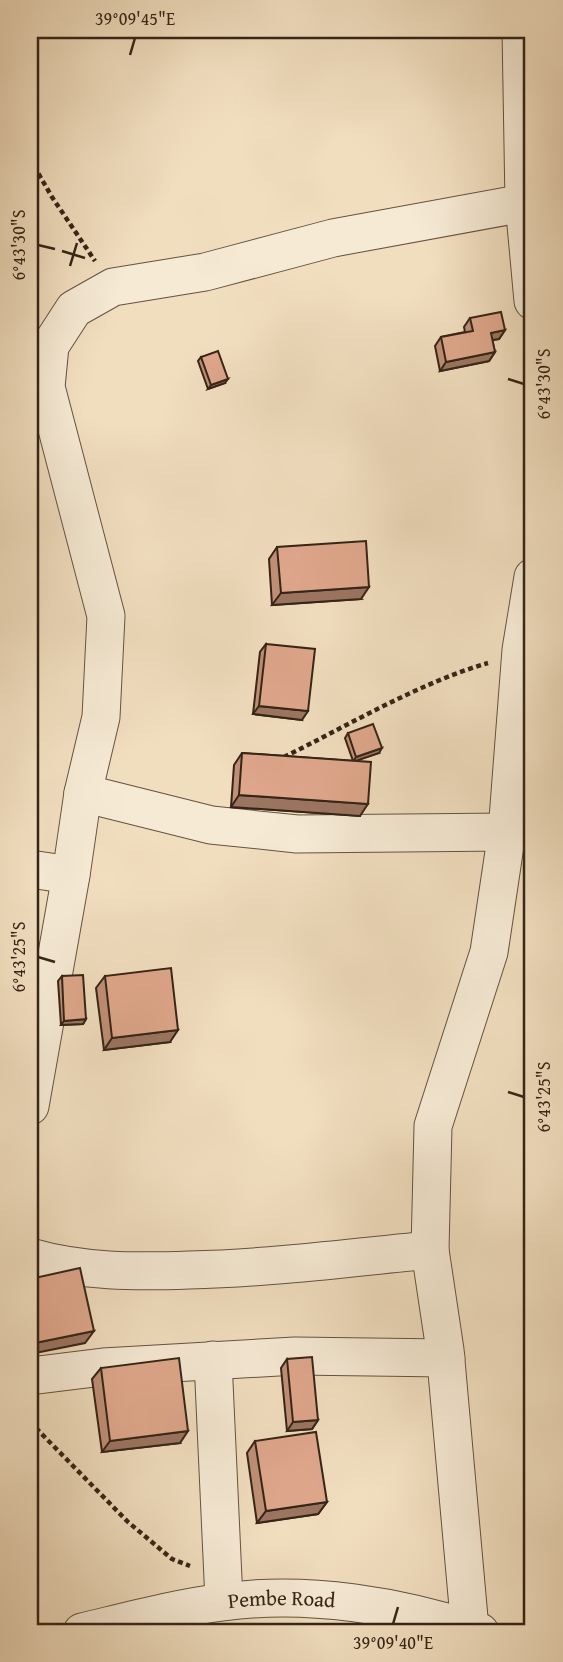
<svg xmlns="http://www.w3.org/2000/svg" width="563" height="1662" viewBox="0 0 563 1662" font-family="'Gentium Book Plus',serif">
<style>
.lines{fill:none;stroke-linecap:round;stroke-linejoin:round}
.minor-casing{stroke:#645240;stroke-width:39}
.path{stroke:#352416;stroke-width:4.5;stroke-dasharray:5 3.5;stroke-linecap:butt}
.minor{stroke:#f6ead5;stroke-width:37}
.wall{fill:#c09078;stroke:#352416;stroke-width:2}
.shaded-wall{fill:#9c7562;stroke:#352416;stroke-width:2}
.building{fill:#dfa78c;stroke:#352416;stroke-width:2}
.ticks{fill:none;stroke:#352416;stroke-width:2.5}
.labels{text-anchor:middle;stroke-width:5;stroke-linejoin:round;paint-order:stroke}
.street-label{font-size:21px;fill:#352416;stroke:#f6ead5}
.neatline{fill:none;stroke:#352416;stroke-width:2.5}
.ticks-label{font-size:18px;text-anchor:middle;fill:#352416}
</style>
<rect width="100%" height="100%" fill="#f1debf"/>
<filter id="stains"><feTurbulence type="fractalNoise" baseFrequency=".00286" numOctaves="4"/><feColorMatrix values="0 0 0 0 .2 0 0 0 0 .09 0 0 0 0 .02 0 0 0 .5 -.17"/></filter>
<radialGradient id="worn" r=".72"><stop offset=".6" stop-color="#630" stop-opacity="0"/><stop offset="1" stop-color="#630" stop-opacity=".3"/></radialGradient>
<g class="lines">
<defs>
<g id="minor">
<path d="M521,30L524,203L533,301"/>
<path d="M83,793L211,825L297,834L507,832"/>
<path d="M30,869L71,875"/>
<path d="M30,1106L71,875L83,793L101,717L106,616L46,387L50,346L74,309L113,287L205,272L333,238L524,203"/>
<path d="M30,1257C82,1272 135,1272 189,1270C270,1268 349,1258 430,1250"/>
<path d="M213,1360L224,1601"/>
<path d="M30,1376L103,1367L295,1356L446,1358"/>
<path d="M470,1629L445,1350L430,1250L433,1126L489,952L507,832L521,650L533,577"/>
<path id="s1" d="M82,1632C128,1621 176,1608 223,1602C308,1590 400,1606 480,1632"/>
</g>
</defs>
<use href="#minor" class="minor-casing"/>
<g class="path">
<path d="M30,159L52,197L95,261"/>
<path d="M284,757C347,726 421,682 488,663"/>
<path d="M30,1422L128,1522L172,1559L190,1566"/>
</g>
<use href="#minor" class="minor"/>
</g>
<g class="wall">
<path d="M470,318L505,330L499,339L492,340L495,352L489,361L440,371L435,346L441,337L465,332L464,327Z"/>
<path d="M201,357L225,383L208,389L198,361Z"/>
<path d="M277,547L361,599L272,605L269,559Z"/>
<path d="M266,644L302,720L253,714L260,652Z"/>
<path d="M348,733L379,753L354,761L360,816L231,807L234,765L242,753L353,761L345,738Z"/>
<path d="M62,976L86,1019L83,1024L61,1025L58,981Z"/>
<path d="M105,976L170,1042L104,1050L96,988Z"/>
<path d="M287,1359L318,1420L312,1429L287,1431L281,1368Z"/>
<path d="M101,1368L180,1443L102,1452L92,1379Z"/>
<path d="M255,1441L327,1502L318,1514L257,1523L247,1453Z"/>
</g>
<g class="shaded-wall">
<path d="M505,330L499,339L485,341L491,333Z"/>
<path d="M495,352L489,361L440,371L446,362Z"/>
<path d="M228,379L225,383L208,389L211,385Z"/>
<path d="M369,587L361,599L272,605L281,593Z"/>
<path d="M259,706L308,711L302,720L253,714Z"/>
<path d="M382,748L379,753L353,762L356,757Z"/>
<path d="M239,795L368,804L360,816L231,807Z"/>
<path d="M86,1019L83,1024L61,1025L64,1021Z"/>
<path d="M178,1030L170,1042L104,1050L112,1038Z"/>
<path d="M94,1331L85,1343L30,1354V1344Z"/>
<path d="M318,1420L312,1429L287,1431L293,1422Z"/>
<path d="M188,1431L180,1443L102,1452L110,1441Z"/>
<path d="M327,1502L318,1514L257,1523L266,1511Z"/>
</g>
<g class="building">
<path d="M501,312L505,330L491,333L495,352L446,362L441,337L473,331L470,318Z"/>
<path d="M218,351L228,379L211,385L201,357Z"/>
<path d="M366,541L369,587L281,593L277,547Z"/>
<path d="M266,644L315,649L308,711L259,706Z"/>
<path d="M373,724L382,748L356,757L348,733Z"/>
<path d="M242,753L371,762L368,804L239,795Z"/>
<path d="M171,968L178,1030L112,1038L105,976Z"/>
<path d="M83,975L86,1019L64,1021L62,976Z"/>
<path d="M80,1268L94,1331L30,1344V1311H31L30,1279Z"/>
<path d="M312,1357L318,1420L293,1422L287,1359Z"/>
<path d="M179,1358L188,1431L110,1441L101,1368Z"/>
<path d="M316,1432L327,1502L266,1511L255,1441Z"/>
<path d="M421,1628L449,1631V1632H420Z"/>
</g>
<path class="ticks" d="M130,55L135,38M38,245L55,249M62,251L85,258M70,266L77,243M508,379L524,384M38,957L55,962M508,1092L524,1097M393,1624L398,1607"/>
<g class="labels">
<g class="street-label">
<text dy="7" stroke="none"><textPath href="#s1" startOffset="203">Pembe Road</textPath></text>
</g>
</g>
<rect width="563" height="1662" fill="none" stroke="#f1debf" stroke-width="77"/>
<rect x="38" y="38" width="486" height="1586" class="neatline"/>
<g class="ticks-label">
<text x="135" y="25">39°09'45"E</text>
<text transform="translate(19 245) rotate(-90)" y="6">6°43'30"S</text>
<text transform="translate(544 384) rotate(-90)" y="6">6°43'30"S</text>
<text transform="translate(19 957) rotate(-90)" y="6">6°43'25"S</text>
<text transform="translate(544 1097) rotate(-90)" y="6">6°43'25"S</text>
<text x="393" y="1649">39°09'40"E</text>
</g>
<rect width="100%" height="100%" filter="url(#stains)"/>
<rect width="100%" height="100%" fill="url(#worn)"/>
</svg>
